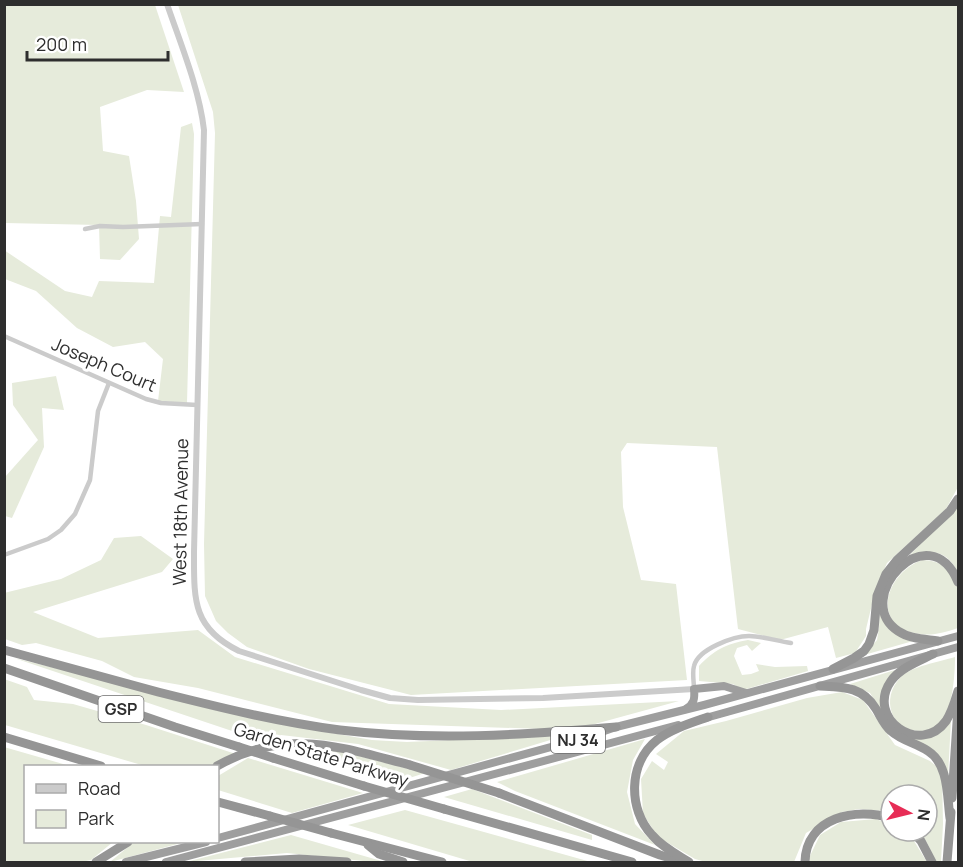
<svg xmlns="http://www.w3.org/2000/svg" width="963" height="867" viewBox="0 0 963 867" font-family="Manrope,sans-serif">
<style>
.green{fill:#e6ebdb}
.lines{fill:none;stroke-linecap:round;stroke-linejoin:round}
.minor{stroke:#cbcbcb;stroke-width:4.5}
.tertiary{stroke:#cbcbcb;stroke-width:6}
.trunk{stroke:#9e9e9e;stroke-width:8}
.motorway{stroke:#959595;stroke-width:9}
.motorway-bridge{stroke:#959595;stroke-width:9}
.labels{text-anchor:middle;stroke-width:6;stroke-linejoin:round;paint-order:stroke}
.shield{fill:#fff;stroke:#6d6d6d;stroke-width:1.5}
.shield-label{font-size:16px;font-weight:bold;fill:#2e2e2e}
.street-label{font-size:18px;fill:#2e2e2e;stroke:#fff}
</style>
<rect width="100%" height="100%" fill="#fff"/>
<g class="green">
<path d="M5,5H155L184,92L147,90L100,107L103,151L129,156L136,201L139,239L120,260L100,259L99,225L5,223Z"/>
<path d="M178,5H958V487L946,509L887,563L876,588L866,629V636L855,653L836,658L828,627L780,640L738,629L717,447L627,443L621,452L623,507L641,580L676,584L687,680L411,695L309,669L247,647L228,633L216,621L205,596L204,544L215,133L213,112Z"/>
<path d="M192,123L194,134L187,403L158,401L163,359L145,342L113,347L77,328L36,291L5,279L4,250L65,291L92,297L99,281L154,283L160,216L171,217L181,127Z"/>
<path d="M56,376L64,410L42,408L44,447L12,518L5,516V477L38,440L13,405L12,383Z"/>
<path d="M958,505V574C948,549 931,549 908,557Z"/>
<path d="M141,536L173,559L162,572L33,612L98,638L198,630L235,657L389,704L501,710L679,701L573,730L332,722L198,688L134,677L102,661L36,643L22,645L5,639L4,593L61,579L101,560L114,538Z"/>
<path d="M922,560C963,561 960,597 958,628C946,632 933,636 920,634C870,628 884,574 922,560Z"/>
<path d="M880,607L913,641L864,655L877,640L879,628Z"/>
<path d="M748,640L761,643L752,651L747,645L737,648L734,656L742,675L751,674L759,671L756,664L775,667L807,666L808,671L743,690L733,684L699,681V666C714,650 726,644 748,640Z"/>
<path d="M955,657C955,674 953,710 940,723C935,729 927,731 920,731C890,731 881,698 900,678C911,666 939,662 955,657Z"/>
<path d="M14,658L297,727L372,740L407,742L567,735L451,770L358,744L281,735L268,743Z"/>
<path d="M895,670L886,682L880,696L882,712L870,693L850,684Z"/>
<path d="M4,679L27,687L34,700L73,704L146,725L236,754L213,766H145L5,725Z"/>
<path d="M842,692L863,700L895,745L930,761L942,771L943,824L941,862H935C931,851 927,839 918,831H927V795H891V813L885,811L859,809L842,812L806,833L794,862H706L695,859L658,837L643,814L641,779L652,761L664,770L668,762L656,754L684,731L726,721L807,698Z"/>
<path d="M951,720L948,776L944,767L908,738Z"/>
<path d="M645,739L633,760L627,792L635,824L655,845L515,791L497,782Z"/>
<path d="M4,747L70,766H26V842H113L91,860L81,862H5Z"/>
<path d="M281,747L344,752L425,773L397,782Z"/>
<path d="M248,758L363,793L292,813L218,790V776Z"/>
<path d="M472,789L592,835V840L444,797Z"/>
<path d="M405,810L591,862H473L348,825Z"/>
<path d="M876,819L891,825V831H906L909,833L927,862H810L809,858L820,835L841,822Z"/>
<path d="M291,835L385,862H373L287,853L186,862Z"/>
<path d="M134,842H185L110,862Z"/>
</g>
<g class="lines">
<g class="minor">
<path d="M85,229L100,226L123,227L202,224"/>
<path d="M4,336L146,399L161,403L197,405"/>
<path d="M4,555L48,539L61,530L75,514L90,480L98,411L109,383"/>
<path d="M694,689C694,682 692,673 694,666C698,649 734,636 749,636C762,636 777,641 791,643"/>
</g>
<path class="tertiary" d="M167,4C181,45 199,88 204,130L194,552C194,599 192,628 239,651L361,690L390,698L418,700L543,698L694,689"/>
<g class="trunk">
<path d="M686,709C694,704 695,699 694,689L724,686L746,693"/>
<path d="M702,719L958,647"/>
<path d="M218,838L584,738L616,727L704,705L958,636"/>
<path d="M126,862L206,842"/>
<path d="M166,862L678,725"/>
</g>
<g class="motorway">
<path d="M938,641C924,639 910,639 898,631C850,599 929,512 958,582"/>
<path d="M4,650C56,664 107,678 158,692C218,707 278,722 340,730C432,741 524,735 616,727"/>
<path d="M933,654C919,661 900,668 891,681C865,718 920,757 946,721C952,712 955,701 958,691"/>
<path d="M4,668L175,727L239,747"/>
<path d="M833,669L854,658L864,651L869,644L874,630L877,596L886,574L897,560L950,511L958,499"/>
<path d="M820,686C843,687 862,686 876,709C881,717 884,725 891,731C902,741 916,743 928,751C949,764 947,797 950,818"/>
<path d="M4,737L101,766"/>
<path d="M273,758L364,786"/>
<path d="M217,766C287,727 339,747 410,765"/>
<path d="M499,793L660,855L680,861"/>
<path d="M952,798L958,708"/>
<path d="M218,802L270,816"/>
<path d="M444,809L632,862"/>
<path d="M912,831L921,841L932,862"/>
<path d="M331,833L442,862"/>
<path d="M368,845L379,854L403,862"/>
<path d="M96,862L128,842"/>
<path d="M245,862L299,859L347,862"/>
<path d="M689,862C676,854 662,847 652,835C628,809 628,763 657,740C671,729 691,723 708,717"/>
<path d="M805,862C806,817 856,807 891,818"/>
<path d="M947,862L951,812"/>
</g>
<g class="motorway-bridge">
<path d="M239,747L273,758"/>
<path d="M410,765L499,793"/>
<path d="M364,786L444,809"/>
<path d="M270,816L331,833"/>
</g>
</g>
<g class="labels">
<g class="shield">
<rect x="98.5" y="696" width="45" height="26" rx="4.5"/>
<rect x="551" y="727" width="54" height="26" rx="4.5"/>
</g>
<g class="shield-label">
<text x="121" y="715">GSP</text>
<text x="578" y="746">NJ 34</text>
</g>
<g class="street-label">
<text transform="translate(104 365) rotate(23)" y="6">Joseph Court</text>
<text transform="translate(181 512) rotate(-89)" y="6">West 18th Avenue</text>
<text transform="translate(321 755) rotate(17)" y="6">Garden State Parkway</text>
</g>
</g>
<rect width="963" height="867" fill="none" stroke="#2e2e2e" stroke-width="12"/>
<rect x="24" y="765" width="195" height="78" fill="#ffffff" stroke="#ababab" stroke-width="1.5"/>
<rect x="36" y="784" width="30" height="9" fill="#cbcbcb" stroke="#ababab" stroke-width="1.5"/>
<text x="78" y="795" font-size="18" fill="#2e2e2e">Road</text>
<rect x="36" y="810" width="30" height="18" fill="#e6ebdb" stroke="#ababab" stroke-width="1.5"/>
<text x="78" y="825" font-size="18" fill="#2e2e2e">Park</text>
<g transform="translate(909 813) rotate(97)"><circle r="28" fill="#ffffff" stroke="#ababab" stroke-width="1.5"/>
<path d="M0-4.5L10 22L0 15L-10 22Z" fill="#e72d56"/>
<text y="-9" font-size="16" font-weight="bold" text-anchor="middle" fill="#2e2e2e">N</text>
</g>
<path d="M27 51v9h141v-9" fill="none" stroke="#2e2e2e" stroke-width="3"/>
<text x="36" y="51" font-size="18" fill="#2e2e2e" stroke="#ffffff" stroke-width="4.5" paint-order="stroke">200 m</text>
</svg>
